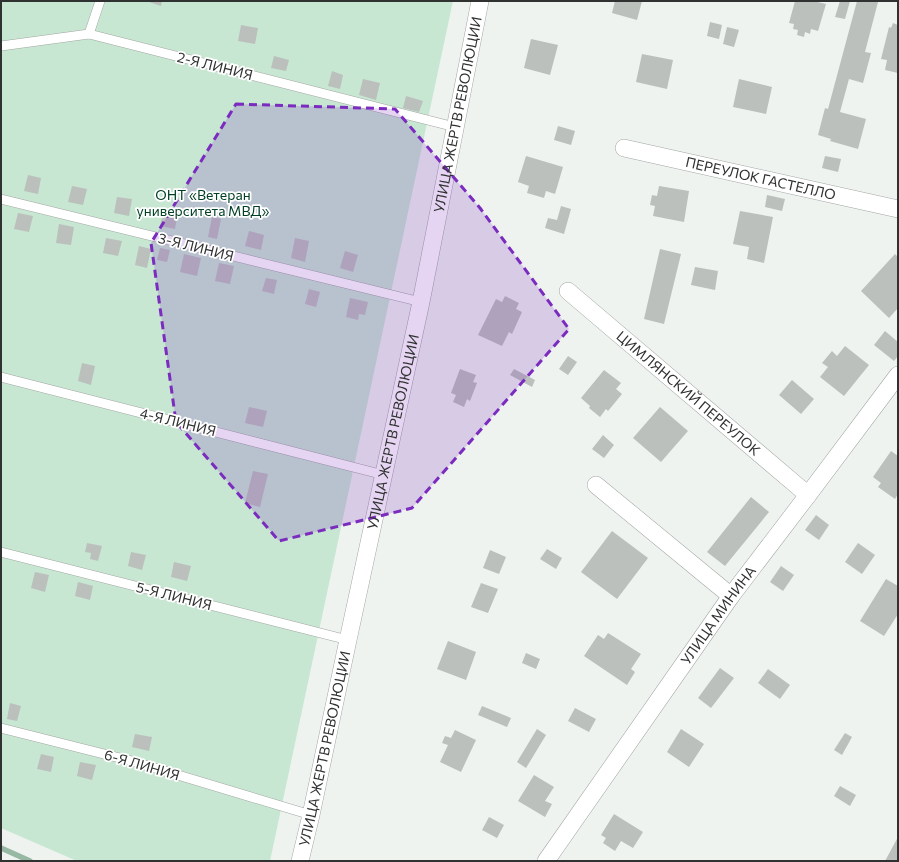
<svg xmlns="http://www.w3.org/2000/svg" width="899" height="862" viewBox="0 0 899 862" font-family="Commissioner,sans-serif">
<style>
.green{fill:#c7e7d2}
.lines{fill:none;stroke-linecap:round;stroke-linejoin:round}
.stream{stroke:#97b8a3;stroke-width:5.5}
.building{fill:#bbc0bd}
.lane-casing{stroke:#a2a6a3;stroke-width:10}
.street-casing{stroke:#a2a6a3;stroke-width:18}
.lane{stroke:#fff;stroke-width:9}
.street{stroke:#fff;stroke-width:17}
.marked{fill:#7b2cbf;fill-opacity:0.2;stroke:#7b2cbf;stroke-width:3;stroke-dasharray:8 5;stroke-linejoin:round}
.labels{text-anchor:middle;stroke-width:3.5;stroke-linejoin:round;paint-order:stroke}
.street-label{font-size:14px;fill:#303231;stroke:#fff}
.park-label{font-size:14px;fill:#024025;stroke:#fff}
</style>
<rect width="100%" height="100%" fill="#eef3f0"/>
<path class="green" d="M1,1H453L270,861H77L1,828Z"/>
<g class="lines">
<path class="stream" d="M1,848L30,861"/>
</g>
<g class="building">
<path d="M146,1H162L161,6Z"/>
<path d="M615,1H642L637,20L612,13Z"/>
<path d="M795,1H813L826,4L818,31L811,29L810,34L805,32L804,37L797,35L798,30L793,29L794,24L789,23Z"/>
<path d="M840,1H850L845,19L835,17Z"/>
<path d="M857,1L878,2L865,52L871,53L863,83L849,79L840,112L866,119L858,149L830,141L831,139L818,135L825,108L828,109Z"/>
<path d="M710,22L722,25L719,39L707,36Z"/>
<path d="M893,23L898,25V73L885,70L887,60L881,59L889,27L891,28Z"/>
<path d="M241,25L258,28L255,44L238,41Z"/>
<path d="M727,27L739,30L734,47L723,44Z"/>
<path d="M531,39L558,45L550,75L524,68Z"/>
<path d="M642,54L673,60L667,89L636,82Z"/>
<path d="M274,56L289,60L286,71L271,68Z"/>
<path d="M332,71L343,75L340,89L328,86Z"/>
<path d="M363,79L380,83L376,100L359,95Z"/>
<path d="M739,79L772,87L766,114L733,107Z"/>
<path d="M406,96L423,101L419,112L403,108Z"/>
<path d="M558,126L575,131L571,145L554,140Z"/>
<path d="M526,156L563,167L555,194L546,191L544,198L527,193L529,186L518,182Z"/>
<path d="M825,156L841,159L838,172L822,168Z"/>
<path d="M28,175L41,178L38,194L24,191Z"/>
<path d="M72,186L87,189L83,205L68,202Z"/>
<path d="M659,186L689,191L684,222L653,216L655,206L650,205L652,195L657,196Z"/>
<path d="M767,195L785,199L782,211L765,207Z"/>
<path d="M117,197L132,199L129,216L114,213Z"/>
<path d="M561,206L571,209L564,234L545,228L548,218L557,220Z"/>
<path d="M740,211L773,217L764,263L747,259L749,247L733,244Z"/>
<path d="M18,213L33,216L29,232L14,229Z"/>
<path d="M163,213L177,217L175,229L160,226Z"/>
<path d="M212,217L221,219L217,239L208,237Z"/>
<path d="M59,224L74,227L71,245L56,243Z"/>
<path d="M249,231L264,235L261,250L245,246Z"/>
<path d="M106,238L122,241L118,256L103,253Z"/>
<path d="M295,238L309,241L305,262L291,258Z"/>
<path d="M139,246L151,249L147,268L135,265Z"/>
<path d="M160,248L170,250L167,262L157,260Z"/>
<path d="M660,249L681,254L664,324L644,319Z"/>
<path d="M345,251L358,255L353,272L340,268Z"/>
<path d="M184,254L201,258L197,276L180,272Z"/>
<path d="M895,254L898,257V308L889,318L861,291Z"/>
<path d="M219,263L234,266L230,284L215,281Z"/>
<path d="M695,267L718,271L715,290L691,285Z"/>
<path d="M266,278L277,280L274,294L262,291Z"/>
<path d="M309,289L320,292L316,307L305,304Z"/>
<path d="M505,296L519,303L516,309L522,312L512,334L509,332L502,346L478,335L496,299L502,302Z"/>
<path d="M350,298L368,302L365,315L359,314L358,320L346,317Z"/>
<path d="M885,331L898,342V356L894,361L874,345Z"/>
<path d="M845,346L869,365L844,396L820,377L828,367L822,363L832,351L837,356Z"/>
<path d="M568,356L577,362L568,375L559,369Z"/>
<path d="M82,363L95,366L91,385L78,381Z"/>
<path d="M460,369L476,375L473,382L477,383L470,401L467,399L464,407L453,402L456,395L451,393Z"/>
<path d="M514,369L535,380L532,387L510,375Z"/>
<path d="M604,370L621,383L616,389L622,394L608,411L606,409L600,417L589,408L590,406L581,398Z"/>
<path d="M792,380L814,399L801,414L779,395Z"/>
<path d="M249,407L267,411L263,427L245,423Z"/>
<path d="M660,407L688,431L661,462L633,438Z"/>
<path d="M603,435L614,445L604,458L592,449Z"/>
<path d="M891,451L898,456V494L895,499L878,487L881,483L873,477Z"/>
<path d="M253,471L268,474L260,507L245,503Z"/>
<path d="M751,497L769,512L725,566L707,552Z"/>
<path d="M816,515L829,525L819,540L805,530Z"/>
<path d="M612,531L648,558L617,599L581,572Z"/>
<path d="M87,543L102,546L98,561L90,559L91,553L85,552Z"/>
<path d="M858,543L875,555L862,574L845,562Z"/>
<path d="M547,549L562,558L556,569L540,559Z"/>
<path d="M490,550L506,557L499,574L483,568Z"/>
<path d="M131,552L146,555L142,570L128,566Z"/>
<path d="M174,562L191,566L187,581L171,577Z"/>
<path d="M781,566L794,575L783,591L770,582Z"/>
<path d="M35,572L49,575L45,592L31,588Z"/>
<path d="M886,579L898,586V614L884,636L860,621Z"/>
<path d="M78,582L93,586L90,600L75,596Z"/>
<path d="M481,583L498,589L488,613L471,607Z"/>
<path d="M608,633L641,654L631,669L635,672L627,685L584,656L598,635L604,639Z"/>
<path d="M448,641L476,652L466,680L437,669Z"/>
<path d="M526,653L540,659L536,669L522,663Z"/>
<path d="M720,668L734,678L711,708L698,698Z"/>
<path d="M768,669L790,685L780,699L758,683Z"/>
<path d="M10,703L21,706L17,721L7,719Z"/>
<path d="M482,706L511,718L507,727L478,715Z"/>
<path d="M575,708L596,719L589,732L568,721Z"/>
<path d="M537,729L546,735L526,768L517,762Z"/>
<path d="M681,729L704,744L689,767L667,752Z"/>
<path d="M455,730L476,740L461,772L440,762L448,745L442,743L445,736L451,738Z"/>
<path d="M845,733L852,737L842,755L834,750Z"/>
<path d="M135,734L152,737L149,751L132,747Z"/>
<path d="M41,754L54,757L51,772L37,769Z"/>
<path d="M80,762L96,765L92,780L77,776Z"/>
<path d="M534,775L554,787L545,801L552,804L545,817L518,801Z"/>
<path d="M840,786L856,795L850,806L834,796Z"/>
<path d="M614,814L643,832L633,848L621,841L615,851L603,843L606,838L601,835Z"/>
<path d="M489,817L504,825L497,838L482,830Z"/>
<path d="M898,837V861H885Z"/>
</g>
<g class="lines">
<defs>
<g id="lane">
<path d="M89,34L100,1"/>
<path d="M1,46L89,34L455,127"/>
<path d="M1,199L421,302"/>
<path d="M1,377L384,475"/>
<path d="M1,552L348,640"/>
<path d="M1,728L128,760L311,815"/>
</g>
<g id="street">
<path id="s1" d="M624,148L898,209"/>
<path id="s2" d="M568,291L808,495"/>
<path d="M596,485L731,596"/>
<path id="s3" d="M300,861L311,815L348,640L421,302L480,1"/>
<path id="s4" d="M546,861L731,596L808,495L898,375"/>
</g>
</defs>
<use href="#lane" class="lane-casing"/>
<use href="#street" class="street-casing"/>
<use href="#lane" class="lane"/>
<use href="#street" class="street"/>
</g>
<path class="marked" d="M236,104L395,109L480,208L569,329L412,508L279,541L176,422L151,243Z"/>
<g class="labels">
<g class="street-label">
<text transform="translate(215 66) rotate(14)" y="5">2-Я ЛИНИЯ</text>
<text dy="5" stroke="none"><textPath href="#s3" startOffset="763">УЛИЦА ЖЕРТВ РЕВОЛЮЦИИ</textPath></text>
<text dy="5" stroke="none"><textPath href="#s1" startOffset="140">ПЕРЕУЛОК ГАСТЕЛЛО</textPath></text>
<text transform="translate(196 247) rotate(14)" y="5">3-Я ЛИНИЯ</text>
<text dy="5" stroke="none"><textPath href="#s2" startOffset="158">ЦИМЛЯНСКИЙ ПЕРЕУЛОК</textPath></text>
<text transform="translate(178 422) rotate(14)" y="5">4-Я ЛИНИЯ</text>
<text dy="5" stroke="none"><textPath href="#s3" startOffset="439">УЛИЦА ЖЕРТВ РЕВОЛЮЦИИ</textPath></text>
<text transform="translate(174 596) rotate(14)" y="5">5-Я ЛИНИЯ</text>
<text dy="5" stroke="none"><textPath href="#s4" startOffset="300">УЛИЦА МИНИНА</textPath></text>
<text dy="5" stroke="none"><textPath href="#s3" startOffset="115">УЛИЦА ЖЕРТВ РЕВОЛЮЦИИ</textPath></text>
<text transform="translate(142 765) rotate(16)" y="5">6-Я ЛИНИЯ</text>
</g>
<g class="park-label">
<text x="203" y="200">ОНТ «Ветеран<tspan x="203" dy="16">университета МВД»</tspan></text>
</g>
</g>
<rect width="899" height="862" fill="none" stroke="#303231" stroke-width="4"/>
</svg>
